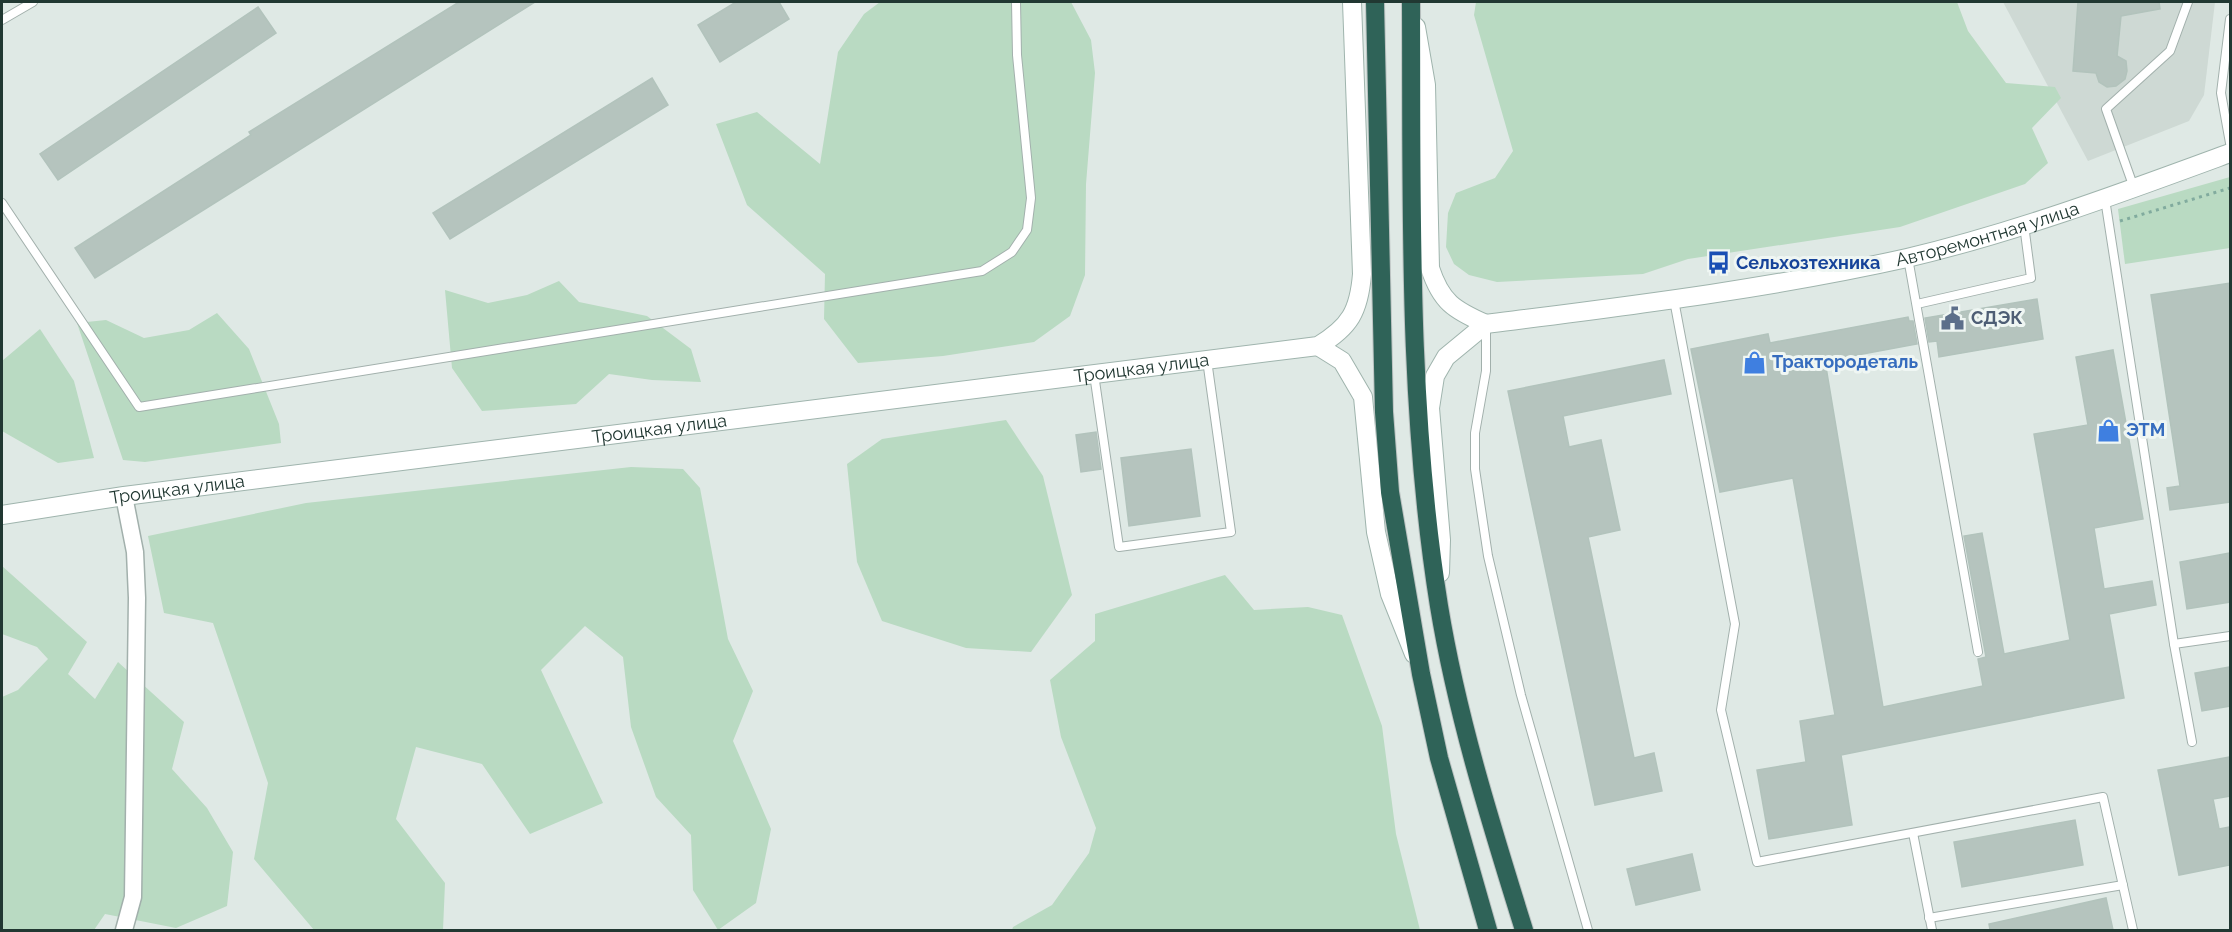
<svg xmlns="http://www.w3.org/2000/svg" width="2232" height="932" viewBox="0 0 2232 932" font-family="Raleway,sans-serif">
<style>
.built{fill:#ced9d4}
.green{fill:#b9dac2}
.building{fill:#b5c4be;stroke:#b2c3bc;stroke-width:1.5}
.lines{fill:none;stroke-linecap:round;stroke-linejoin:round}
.lane-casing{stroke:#a2b0ac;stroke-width:10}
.street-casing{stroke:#a2b0ac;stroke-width:19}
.secondary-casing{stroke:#9fb4ad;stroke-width:20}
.highway-casing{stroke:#bcc3c2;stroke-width:20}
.path{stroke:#81ab9e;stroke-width:3;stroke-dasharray:3 4.5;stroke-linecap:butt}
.lane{stroke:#fff;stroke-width:8}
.street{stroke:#fff;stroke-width:16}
.secondary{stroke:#fff;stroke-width:18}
.highway{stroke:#2f6358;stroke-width:18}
.labels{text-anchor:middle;stroke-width:6;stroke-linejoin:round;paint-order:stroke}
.street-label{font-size:18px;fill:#213832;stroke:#eff6f3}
.transit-label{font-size:18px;font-weight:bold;fill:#164399;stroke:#eff6f3;text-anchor:start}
.service-label{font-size:18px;font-weight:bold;fill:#4e5e75;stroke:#eff6f3;text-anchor:start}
.shop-label{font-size:18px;font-weight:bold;fill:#366cbe;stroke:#eff6f3;text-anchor:start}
</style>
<rect width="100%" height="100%" fill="#dfe9e5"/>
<path class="built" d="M2003,2H2215L2204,95L2189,121L2088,161Z"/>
<g class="green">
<path d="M880,2H1071L1091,40L1095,73L1086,184L1085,275L1070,316L1034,342L943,356L858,363L824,319L825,274L747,205L716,124L757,112L820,164L838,52L864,14Z"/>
<path d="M1476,2H1957L1968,31L2006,83L2055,87L2061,98L2032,128L2048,163L2025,184L1900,227L1688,259L1643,274L1497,282L1469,275L1454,264L1446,247L1448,213L1456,193L1495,178L1513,151L1474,15Z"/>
<path d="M2230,177V248L2125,264L2118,209Z"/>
<path d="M559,281L579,302L647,316L691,349L701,382L652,380L609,374L576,404L482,411L452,368L445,290L488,303L527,295Z"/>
<path d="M217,313L249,349L279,424L281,443L145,462L123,460L77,323L106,320L144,338L189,330Z"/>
<path d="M40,329L74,381L94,458L58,463L2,431V361Z"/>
<path d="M1006,420L1043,476L1072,595L1031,652L966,648L882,621L857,562L847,464L882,439Z"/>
<path d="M631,467L683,469L700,488L728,639L753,691L733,741L771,829L756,903L718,930L693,890L691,835L656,797L631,727L623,657L585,626L541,670L603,803L530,834L482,764L416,747L396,819L445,883L443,930H314L254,859L268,783L213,623L164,613L148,536L306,503Z"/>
<path d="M2,566L87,642L68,674L95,699L118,662L184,722L172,769L207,808L233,852L227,906L176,928L105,914L94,930H2V697L18,690L48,659L37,647L2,634Z"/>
<path d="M1225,575L1254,610L1308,607L1342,615L1382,726L1396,834L1420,930H1012L1013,927L1052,905L1089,853L1096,828L1061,737L1050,680L1095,641V614Z"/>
</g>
<g class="building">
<path d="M459,2H535L95,278L75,248L251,135L249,132Z"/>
<path d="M736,2H779L789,19L720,62L698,25Z"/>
<path d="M2078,2H2159L2160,9L2121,16L2117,56L2126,61L2127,71L2125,79L2116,86L2107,87L2099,82L2096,73L2073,71Z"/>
<path d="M258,7L276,33L58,180L40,154Z"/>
<path d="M652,78L668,105L450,239L433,213Z"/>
<path d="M2230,283V502L2170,510L2167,488L2180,486L2151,295Z"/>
<path d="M2037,299L2043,339L1939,357L1937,341L1929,342L1925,318Z"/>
<path d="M1908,317L1909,321H1913L1917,344L1825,361L1883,707L1983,686L1978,659L1986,657L1964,536L1982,533L2004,654L2070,640L2034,434L2088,425L2076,357L2113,350L2143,519L2094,528L2104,589L2152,581L2156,605L2109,614L2124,698L1841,755L1852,825L1769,839L1757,770L1806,762L1800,721L1835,715L1793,478L1720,492L1691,349L1768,334L1770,343Z"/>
<path d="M1664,360L1671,394L1563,416L1569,447L1601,440L1620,530L1588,537L1634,758L1654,753L1662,791L1595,805L1508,391Z"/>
<path d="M1096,432L1101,469L1081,472L1076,435Z"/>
<path d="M1191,449L1200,516L1129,526L1121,458Z"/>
<path d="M2230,553V602L2187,609L2180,562Z"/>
<path d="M2230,667V706L2202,711L2195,673Z"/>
<path d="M2230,757V796L2213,799L2219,829L2230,827V865L2179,875L2158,770Z"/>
<path d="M2075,820L2083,865L1962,887L1954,842Z"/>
<path d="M1692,854L1700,890L1636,905L1627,869Z"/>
<path d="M2106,898L2113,930H1990L1989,924Z"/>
</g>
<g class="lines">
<defs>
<g id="lane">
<path d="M2230,19L2221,93L2230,143"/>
<path d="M2,20L33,2"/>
<path d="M2134,188L2106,109L2170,51L2188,2"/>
<path d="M2105,199L2174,644L2192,742"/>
<path d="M2,203L139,407L982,271L1012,252L1027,230L1031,198L1017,55L1016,2"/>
<path d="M1908,258L1978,652"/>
<path d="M1674,300L1735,624L1721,710L1757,862L2103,797L2133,930"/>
<path d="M1917,304L2031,278L2024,225"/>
<path d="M1486,327V371L1475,433V469L1488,556L1521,695L1588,930"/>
<path d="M1094,374L1119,547L1231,532L1207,360"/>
<path d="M2174,644L2230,636"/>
<path d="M1913,833L1932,930"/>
<path d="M1929,918L2123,885"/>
</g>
<path id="street" d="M124,930L133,897L137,598L135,552L124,496"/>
<g id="secondary">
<path d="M1416,27L1426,85L1430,268C1441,302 1454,310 1486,324"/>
<path id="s1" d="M1486,324C1627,306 1768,289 1907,258C2017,232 2124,192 2230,153"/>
<path d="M1318,346L1342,361L1363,397L1376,532L1390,594L1414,654"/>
<path id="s2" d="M2,515L124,496L1318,346C1350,327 1359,311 1362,274L1352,2"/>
<path d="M1440,573L1441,540L1430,408L1435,376L1446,357L1486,324"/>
</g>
<g id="highway">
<path d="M1375,2L1384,412L1390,492L1421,674L1439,758L1488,930"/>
<path d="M1411,2C1412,202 1407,407 1439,606C1457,716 1491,824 1524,930"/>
</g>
</defs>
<use href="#lane" class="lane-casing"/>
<use href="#street" class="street-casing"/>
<use href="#secondary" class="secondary-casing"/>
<use href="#highway" class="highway-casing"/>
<path class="path" d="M2120,221L2230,188"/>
<use href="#lane" class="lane"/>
<use href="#street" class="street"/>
<use href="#secondary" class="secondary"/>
<use href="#highway" class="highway"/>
</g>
<defs>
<symbol id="bus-bare" viewBox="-9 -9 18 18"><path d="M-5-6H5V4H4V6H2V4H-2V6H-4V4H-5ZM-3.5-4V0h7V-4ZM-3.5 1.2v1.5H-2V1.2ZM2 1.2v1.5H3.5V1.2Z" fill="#1a4fb4" stroke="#eff6f3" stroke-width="2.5" paint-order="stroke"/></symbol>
<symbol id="civic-bare" viewBox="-9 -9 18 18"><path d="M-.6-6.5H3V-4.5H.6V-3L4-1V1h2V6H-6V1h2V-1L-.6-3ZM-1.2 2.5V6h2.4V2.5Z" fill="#5c6f8a" stroke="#eff6f3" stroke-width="2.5" paint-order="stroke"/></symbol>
<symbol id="shop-bare" viewBox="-9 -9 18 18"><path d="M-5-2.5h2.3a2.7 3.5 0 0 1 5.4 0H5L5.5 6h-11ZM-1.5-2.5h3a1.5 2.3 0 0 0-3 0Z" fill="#3f7fe0" stroke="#eff6f3" stroke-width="2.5" paint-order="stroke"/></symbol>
</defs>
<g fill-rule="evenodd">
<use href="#bus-bare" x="1702" y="246" width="33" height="33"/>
<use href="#civic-bare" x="1936" y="302" width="33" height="33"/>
<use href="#shop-bare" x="1738" y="346" width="33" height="33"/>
<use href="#shop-bare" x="2092" y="414" width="33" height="33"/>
</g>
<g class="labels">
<g class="street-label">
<text dy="6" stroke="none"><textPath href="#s1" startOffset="510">Авторемонтная улица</textPath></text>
<text dy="6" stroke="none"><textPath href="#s2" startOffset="1149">Троицкая улица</textPath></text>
<text dy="6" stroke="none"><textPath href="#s2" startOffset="663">Троицкая улица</textPath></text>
<text dy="6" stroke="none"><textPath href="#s2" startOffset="177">Троицкая улица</textPath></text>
</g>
<g class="transit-label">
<text x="1736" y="269">Сельхозтехника</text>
</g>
<g class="service-label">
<text x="1971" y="324">СДЭК</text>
</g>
<g class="shop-label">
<text x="1772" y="368">Трактородеталь</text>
<text x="2126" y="436">ЭТМ</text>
</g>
</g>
<rect width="2232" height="932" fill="none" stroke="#213832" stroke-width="6"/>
</svg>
